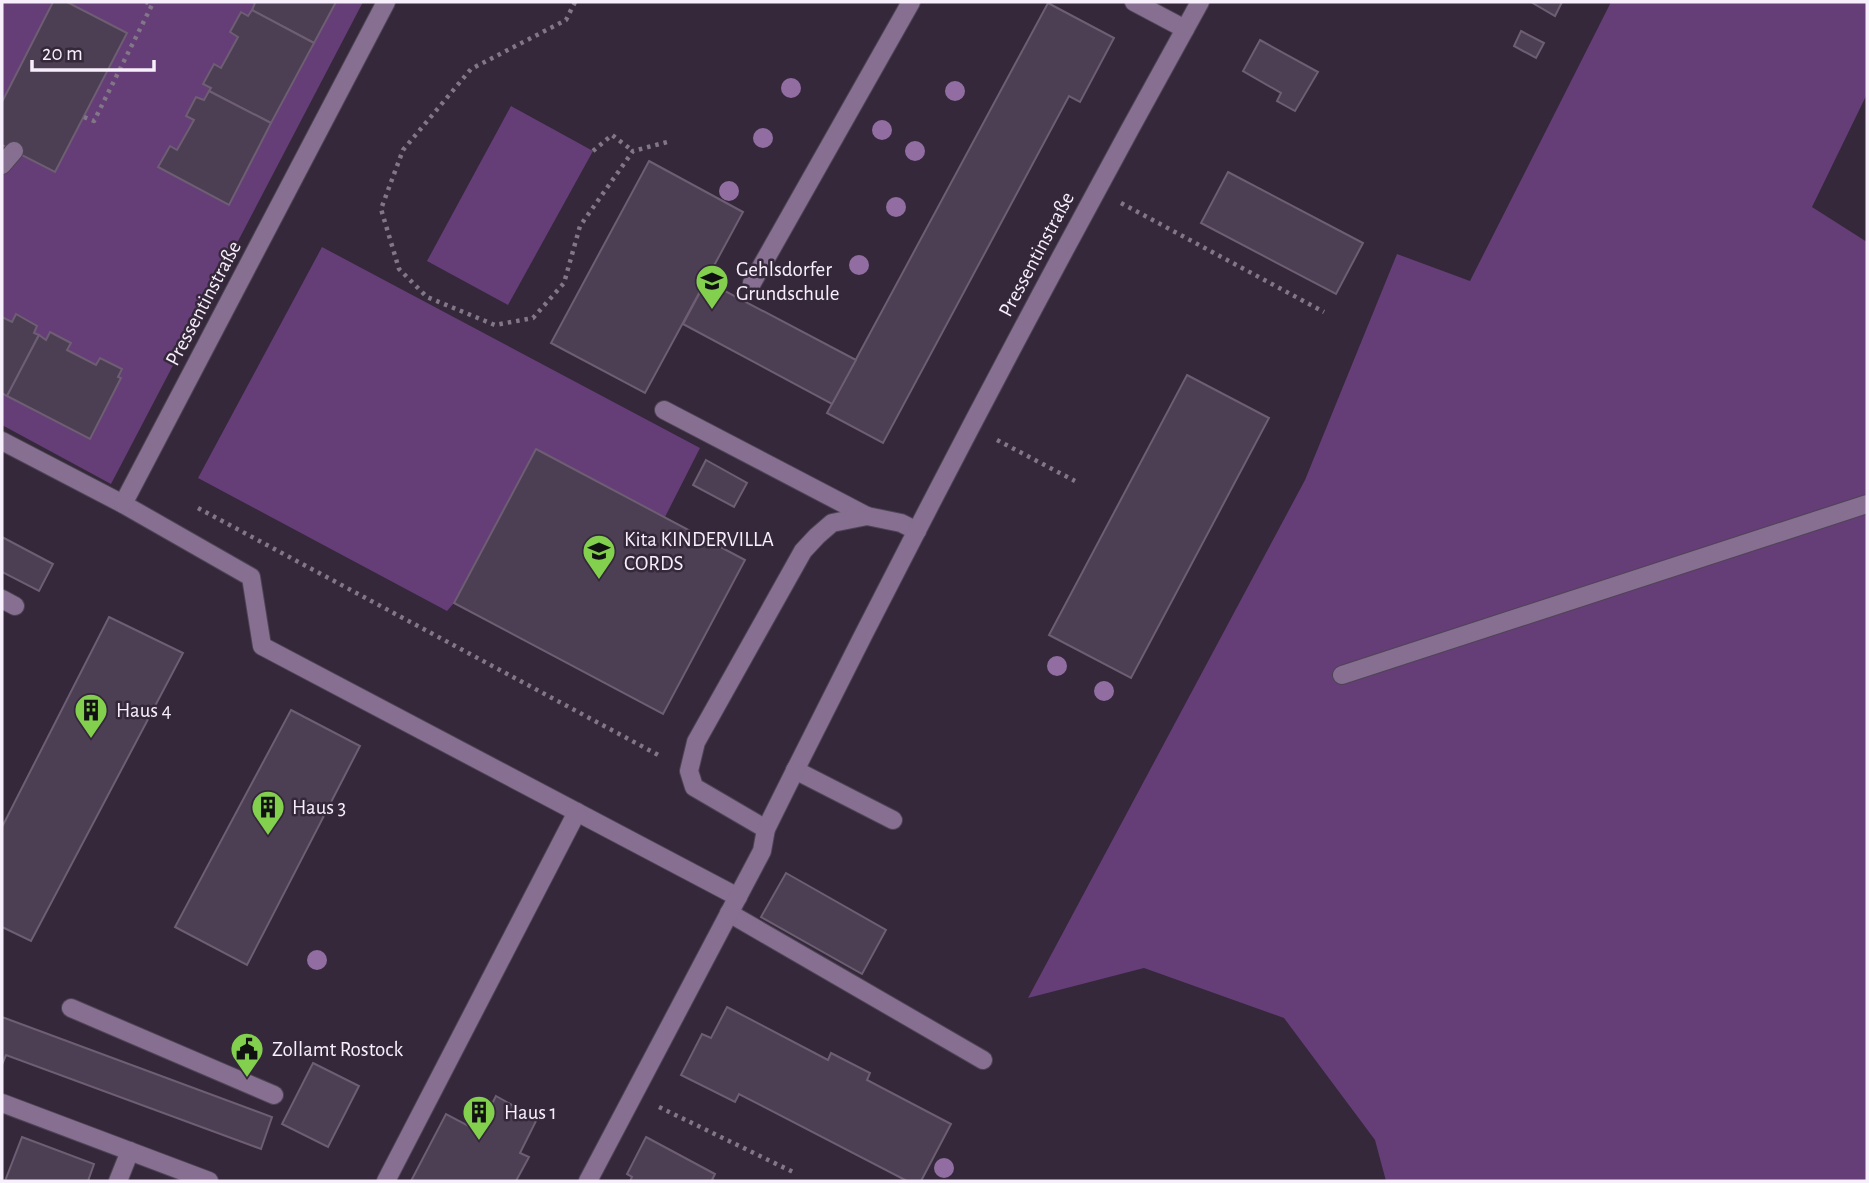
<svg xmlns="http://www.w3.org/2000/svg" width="1869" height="1183" viewBox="0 0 1869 1183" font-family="'Alegreya Sans',sans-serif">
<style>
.green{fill:#653d77}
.building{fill:#4d3f53;stroke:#6d5e73;stroke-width:2}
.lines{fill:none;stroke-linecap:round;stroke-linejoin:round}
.minor-casing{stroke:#4f4455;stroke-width:20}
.path{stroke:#827787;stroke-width:4.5;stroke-dasharray:3.5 5;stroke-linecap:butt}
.minor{stroke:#866f91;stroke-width:18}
.tree{fill:#916da2}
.labels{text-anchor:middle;stroke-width:5;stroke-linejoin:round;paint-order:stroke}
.street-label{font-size:21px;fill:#f7effb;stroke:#34283a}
.poi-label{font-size:21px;fill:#f7effb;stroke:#34283a;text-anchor:start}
</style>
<rect width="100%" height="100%" fill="#34283a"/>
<g class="green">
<path d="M2,2H363L111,484L2,425Z"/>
<path d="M1611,2H1867V94L1812,207L1867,242V1181H1386L1375,1140L1284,1018L1144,968L1028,998L1305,480L1397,254L1470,281Z"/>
<path d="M511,106L593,151L508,305L427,261Z"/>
<path d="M322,247L700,448L665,517L536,449L454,603L447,611L198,478Z"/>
</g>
<g class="building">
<path d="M53,2H67L127,33L55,172L2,145V102Z"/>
<path d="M252,2H336L314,43L252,10L255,3Z"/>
<path d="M1531,2H1562L1555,16Z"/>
<path d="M1048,3L1114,38L1080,102L1069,96L883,443L827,413Z"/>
<path d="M252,10L314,43L271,123L209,91L211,88L203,84L214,64L221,68L238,37L230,32L241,12L248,16Z"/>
<path d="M1521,31L1544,43L1536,58L1514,46Z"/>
<path d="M1260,40L1318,72L1295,111L1277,101L1281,93L1243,71Z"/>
<path d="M209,91L271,123L229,205L158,167L170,146L177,150L194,120L186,116L196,97L204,100Z"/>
<path d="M649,161L743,212L645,393L551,343Z"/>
<path d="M1228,172L1363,243L1336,294L1201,223Z"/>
<path d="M706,281L856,360L832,404L683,324Z"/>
<path d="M16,314L37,326L34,333L39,335L7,396L2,393V317L12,322Z"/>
<path d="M50,332L71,343L67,350L96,365L100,358L122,369L118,377L121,378L90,439L7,396L39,335L46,340Z"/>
<path d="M1187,375L1269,418L1131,678L1049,635Z"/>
<path d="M536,449L745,560L663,714L454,603Z"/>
<path d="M706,460L747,483L734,507L693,485Z"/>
<path d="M2,537L53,564L39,591L2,572Z"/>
<path d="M109,617L183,653L31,941L2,927V827Z"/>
<path d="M291,710L360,746L247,965L175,927Z"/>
<path d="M786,873L886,930L862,974L761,917Z"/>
<path d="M727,1007L828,1060L831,1053L870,1073L867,1080L951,1124L921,1181H907L739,1094L735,1102L681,1075L702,1034L711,1038Z"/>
<path d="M2,1017L272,1117L261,1149L6,1055L2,1065Z"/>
<path d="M313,1063L359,1086L328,1147L282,1124Z"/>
<path d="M496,1096L537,1119L520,1153L529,1157L516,1181H411L446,1114L478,1131Z"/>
<path d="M22,1137L94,1164L88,1181H5Z"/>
<path d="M646,1137L715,1174L712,1180L715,1181H630L632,1177L627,1174Z"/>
</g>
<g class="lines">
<defs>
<g id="minor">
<path d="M1134,2L1185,29"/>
<path d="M2,165L14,151"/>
<path d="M752,283L911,2"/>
<path d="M664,410L867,516"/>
<path d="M2,441L123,504L251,577L262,646L738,897"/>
<path d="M123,504L386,2"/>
<path d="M2,599L15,606"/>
<path d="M1342,675L1867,504"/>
<path d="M795,770L893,820"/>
<path d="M766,829L694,787L689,771L696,742L803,551L817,536L832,523L867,516L901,523L917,531"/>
<path d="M729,913L983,1060"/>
<path d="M71,1008L274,1095"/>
<path d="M2,1103L209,1181"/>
<path d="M118,1181L130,1151"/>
<path d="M386,1181L577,812"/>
<path d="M588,1181L762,851L766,829C904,550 1049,274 1200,2"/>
</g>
</defs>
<use href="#minor" class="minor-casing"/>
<g class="path">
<path d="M575,2L566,20L471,69L403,150L381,209L399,269L427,297L495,325L533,318L564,283L580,226L633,151L671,141"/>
<path d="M84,117L94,121L152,5L146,2"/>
<path d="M593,151L612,135L633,151"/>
<path d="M1121,203L1324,312"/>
<path d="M997,440L1075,481"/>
<path d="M198,508L662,757"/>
<path d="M659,1107L793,1172"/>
</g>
<use href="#minor" class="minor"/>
</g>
<g class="tree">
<circle cx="791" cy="88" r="10"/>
<circle cx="955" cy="91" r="10"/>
<circle cx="882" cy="130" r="10"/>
<circle cx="763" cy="138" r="10"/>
<circle cx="915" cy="151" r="10"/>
<circle cx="729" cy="191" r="10"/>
<circle cx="896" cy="207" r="10"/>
<circle cx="859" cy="265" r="10"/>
<circle cx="1057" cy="666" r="10"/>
<circle cx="1104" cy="691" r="10"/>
<circle cx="317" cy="960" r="10"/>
<circle cx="944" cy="1168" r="10"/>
</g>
<defs>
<symbol id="school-pin" viewBox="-11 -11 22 30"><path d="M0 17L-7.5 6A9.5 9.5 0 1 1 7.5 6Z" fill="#83d04e" stroke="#34283a"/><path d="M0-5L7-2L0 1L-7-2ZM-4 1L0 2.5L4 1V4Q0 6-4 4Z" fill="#111"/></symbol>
<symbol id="building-pin" viewBox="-11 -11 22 30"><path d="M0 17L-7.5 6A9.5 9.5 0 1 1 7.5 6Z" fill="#83d04e" stroke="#34283a"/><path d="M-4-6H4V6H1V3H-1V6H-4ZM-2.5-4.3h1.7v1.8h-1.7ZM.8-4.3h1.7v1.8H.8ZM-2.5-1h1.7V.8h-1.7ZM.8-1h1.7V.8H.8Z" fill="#111"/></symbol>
<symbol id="civic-pin" viewBox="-11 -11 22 30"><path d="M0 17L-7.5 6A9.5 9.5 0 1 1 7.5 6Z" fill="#83d04e" stroke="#34283a"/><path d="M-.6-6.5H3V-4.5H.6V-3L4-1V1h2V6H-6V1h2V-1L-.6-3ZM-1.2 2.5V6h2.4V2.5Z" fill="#111"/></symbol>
</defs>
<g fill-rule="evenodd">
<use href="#school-pin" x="693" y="262" width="38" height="52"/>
<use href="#school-pin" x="580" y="532" width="38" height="52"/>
<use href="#building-pin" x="72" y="691" width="38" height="52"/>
<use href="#building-pin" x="249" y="788" width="38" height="52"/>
<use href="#civic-pin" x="228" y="1030" width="38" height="52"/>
<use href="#building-pin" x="460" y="1093" width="38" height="52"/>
</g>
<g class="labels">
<g class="street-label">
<text transform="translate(1036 254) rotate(-62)" y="7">Pressentinstraße</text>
<text transform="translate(203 303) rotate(-62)" y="7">Pressentinstraße</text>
</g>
<g class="poi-label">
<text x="736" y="276">Gehlsdorfer<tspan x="736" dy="24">Grundschule</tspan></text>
<text x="624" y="546">Kita KINDERVILLA<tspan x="624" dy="24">CORDS</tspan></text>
<text x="116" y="717">Haus 4</text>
<text x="292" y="814">Haus 3</text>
<text x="272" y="1056">Zollamt Rostock</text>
<text x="504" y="1119">Haus 1</text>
</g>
</g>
<rect width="1869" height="1183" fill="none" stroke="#f7effb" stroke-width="7"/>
<path d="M32 60v10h122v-10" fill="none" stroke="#f7effb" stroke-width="3.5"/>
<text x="42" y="60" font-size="21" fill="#f7effb" stroke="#34283a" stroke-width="5" paint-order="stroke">20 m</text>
</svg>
